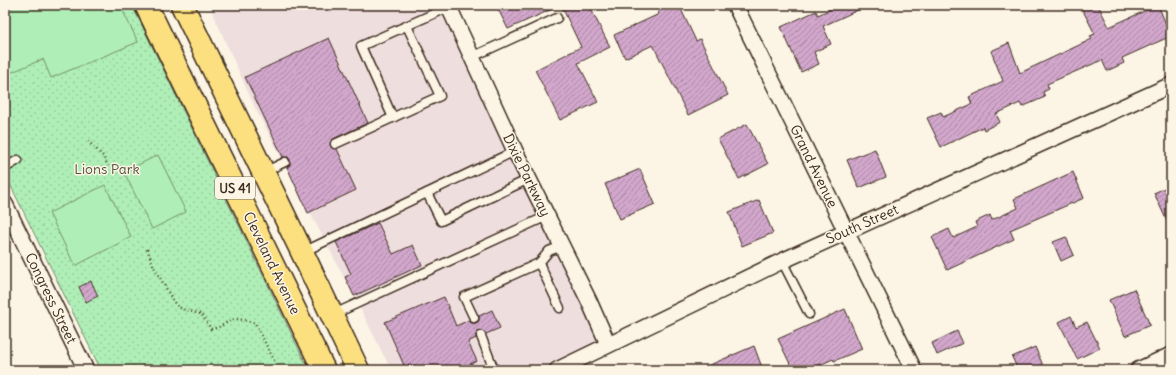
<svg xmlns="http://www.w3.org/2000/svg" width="1176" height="375" viewBox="0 0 1176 375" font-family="Delius,sans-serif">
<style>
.built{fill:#efdede}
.grass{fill:url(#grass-dots);stroke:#758c6a}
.pitch{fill:#afefb7;stroke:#758c6a}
.building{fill:url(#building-hatch);stroke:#3b2a1e}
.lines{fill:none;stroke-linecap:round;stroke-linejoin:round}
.lane-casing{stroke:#3b2a1e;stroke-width:11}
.street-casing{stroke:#3b2a1e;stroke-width:18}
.primary-casing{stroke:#3b2a1e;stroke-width:25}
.path{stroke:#3b2a1e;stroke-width:2.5;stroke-dasharray:1 3;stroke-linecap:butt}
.lane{stroke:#fcf5e5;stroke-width:8}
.street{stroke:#fcf5e5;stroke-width:15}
.primary{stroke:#fce080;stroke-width:22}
.labels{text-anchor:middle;stroke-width:3;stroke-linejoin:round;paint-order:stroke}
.shield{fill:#fcf5e5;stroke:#75675a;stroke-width:1}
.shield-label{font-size:13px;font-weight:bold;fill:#3b2a1e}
.street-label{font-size:14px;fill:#3b2a1e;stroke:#fcf5e5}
.park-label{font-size:14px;fill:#52513d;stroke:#fcf5e5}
</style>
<defs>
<pattern id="grass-dots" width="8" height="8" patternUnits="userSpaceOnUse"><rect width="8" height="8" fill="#afefb7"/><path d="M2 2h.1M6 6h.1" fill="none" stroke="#97cd9d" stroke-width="1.8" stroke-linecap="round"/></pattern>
<pattern id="building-hatch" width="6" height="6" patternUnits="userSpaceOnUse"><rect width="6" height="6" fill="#d2a7cc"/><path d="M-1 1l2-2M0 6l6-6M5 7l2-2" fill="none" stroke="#ac88a5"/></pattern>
</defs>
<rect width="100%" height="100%" fill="#fcf5e5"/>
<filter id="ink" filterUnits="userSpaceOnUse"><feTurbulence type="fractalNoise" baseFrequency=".025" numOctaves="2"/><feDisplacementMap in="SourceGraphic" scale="8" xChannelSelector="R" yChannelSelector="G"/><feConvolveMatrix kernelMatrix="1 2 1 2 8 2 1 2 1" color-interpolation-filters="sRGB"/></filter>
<g filter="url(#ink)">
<path class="built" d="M209,5H457L613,349L566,370H391L358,304L255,108Z"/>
<path class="grass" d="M5,5H132L309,370H101L5,174Z"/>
<g class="pitch">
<path d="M5,5H120L138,42L51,78L43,59L5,75Z"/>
<path d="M158,155L186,212L152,229L124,172Z"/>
<path d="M105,185L131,237L75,266L49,213Z"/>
</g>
<g class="building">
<path d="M496,5H561L508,29Z"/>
<path d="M561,5H589L610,47L578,63L598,102L560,120L535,70L581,47Z"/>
<path d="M654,5H679L696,41L700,39L728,95L688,115L653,45L625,58L614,35L659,14Z"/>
<path d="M839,5H869L823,26L831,44L814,52L819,64L801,72L781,27L816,11L818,15Z"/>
<path d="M1080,5H1098L1109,27L1158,5L1171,36L1122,58L1124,63L1107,71L1102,60L1047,84L1049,89L1043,92L1045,97L1022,107L1020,103L996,114L1000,122L984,130L983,127L941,147L927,118L941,112L943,117L972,104L969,97L1003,81L991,51L1009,43L1020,73L1092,39L1090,36L1095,34Z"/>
<path d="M329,38L368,123L333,139L330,143L332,148L337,149L356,190L308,213L287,167L290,165V160L288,157H283L245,77Z"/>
<path d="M747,124L768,164L739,179L718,139Z"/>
<path d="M875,149L886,177L859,188L847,160Z"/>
<path d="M640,169L655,204L620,219L605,184Z"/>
<path d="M1073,172L1084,198L1010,230L1014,239L947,270L932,237L949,229L953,238L977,227L975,222L990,215L992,220L1018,208L1014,199Z"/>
<path d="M1171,185V230L1154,193Z"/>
<path d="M759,200L773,233L742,246L729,212Z"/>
<path d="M378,223L393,254L413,245L422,265L354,296L345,277L351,274L336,242Z"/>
<path d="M1066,237L1074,255L1061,261L1053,242Z"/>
<path d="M91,281L98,296L86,302L79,287Z"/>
<path d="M1134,289L1150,325L1125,336L1109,300Z"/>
<path d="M444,297L456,326L469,320L471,323H476L479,321V316L492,310L500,328L486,334L482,331H479L476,335V338L468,342L477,361L457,370H406L385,322Z"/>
<path d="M845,309L862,349L834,361L833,359L809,370H793L778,339Z"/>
<path d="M1071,316L1076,327L1087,322L1100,348L1077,359L1059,322Z"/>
<path d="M957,331L963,343L937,355L932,343Z"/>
<path d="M754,346L763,370H698Z"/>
<path d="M1035,347L1045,370H1018L1012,357Z"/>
</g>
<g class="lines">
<defs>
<g id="lane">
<path d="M472,57L557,18"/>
<path d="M393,118L361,46L449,7"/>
<path d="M335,144L440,96L407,26"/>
<path d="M5,168L18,160"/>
<path d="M264,172L285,162"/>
<path d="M427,193L441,221L529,179"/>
<path d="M303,252L515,151"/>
<path d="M782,261L809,314"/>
<path d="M539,263L560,308"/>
<path d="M332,315L547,216"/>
<path d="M474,318L464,297L539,263L549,251L562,246"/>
<path d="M481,336L494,370"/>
</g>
<g id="street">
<path d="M448,5L515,151L589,301L608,344"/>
<path d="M735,5L914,370"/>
<path d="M5,204L86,370"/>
<path d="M557,370L782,261L1171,85"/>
<path d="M1138,370L1171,355"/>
</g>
<g id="primary">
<path d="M146,5L324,370"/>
<path d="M182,5L302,252L358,370"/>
</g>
</defs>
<use href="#lane" class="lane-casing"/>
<use href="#street" class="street-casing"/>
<use href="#primary" class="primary-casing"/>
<g class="path">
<path d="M88,141L103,156L108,166"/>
<path d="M147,249L154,267L175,304L182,309L201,314L211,329C222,327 223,324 232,320C239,318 248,321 255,323L279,370"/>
</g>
<use href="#lane" class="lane"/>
<use href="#street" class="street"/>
<use href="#primary" class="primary"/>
</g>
</g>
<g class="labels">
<rect class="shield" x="215" y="177" width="40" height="22" rx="3"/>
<g class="shield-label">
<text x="235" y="193">US 41</text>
</g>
<g class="street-label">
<text transform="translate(814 166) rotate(64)" y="5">Grand Avenue</text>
<text transform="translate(527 175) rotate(64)" y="5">Dixie Parkway</text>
<text transform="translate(862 224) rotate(-24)" y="5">South Street</text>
<text transform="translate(272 263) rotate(64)" y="5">Cleveland Avenue</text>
<text transform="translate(51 298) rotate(64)" y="5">Congress Street</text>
</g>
<g class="park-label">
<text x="107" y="174">Lions Park</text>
</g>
</g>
<rect width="1176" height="375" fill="none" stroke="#fcf5e5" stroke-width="20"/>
<rect x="10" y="10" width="1156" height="355" fill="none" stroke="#3b2a1e" stroke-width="1.5" filter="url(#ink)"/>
</svg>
